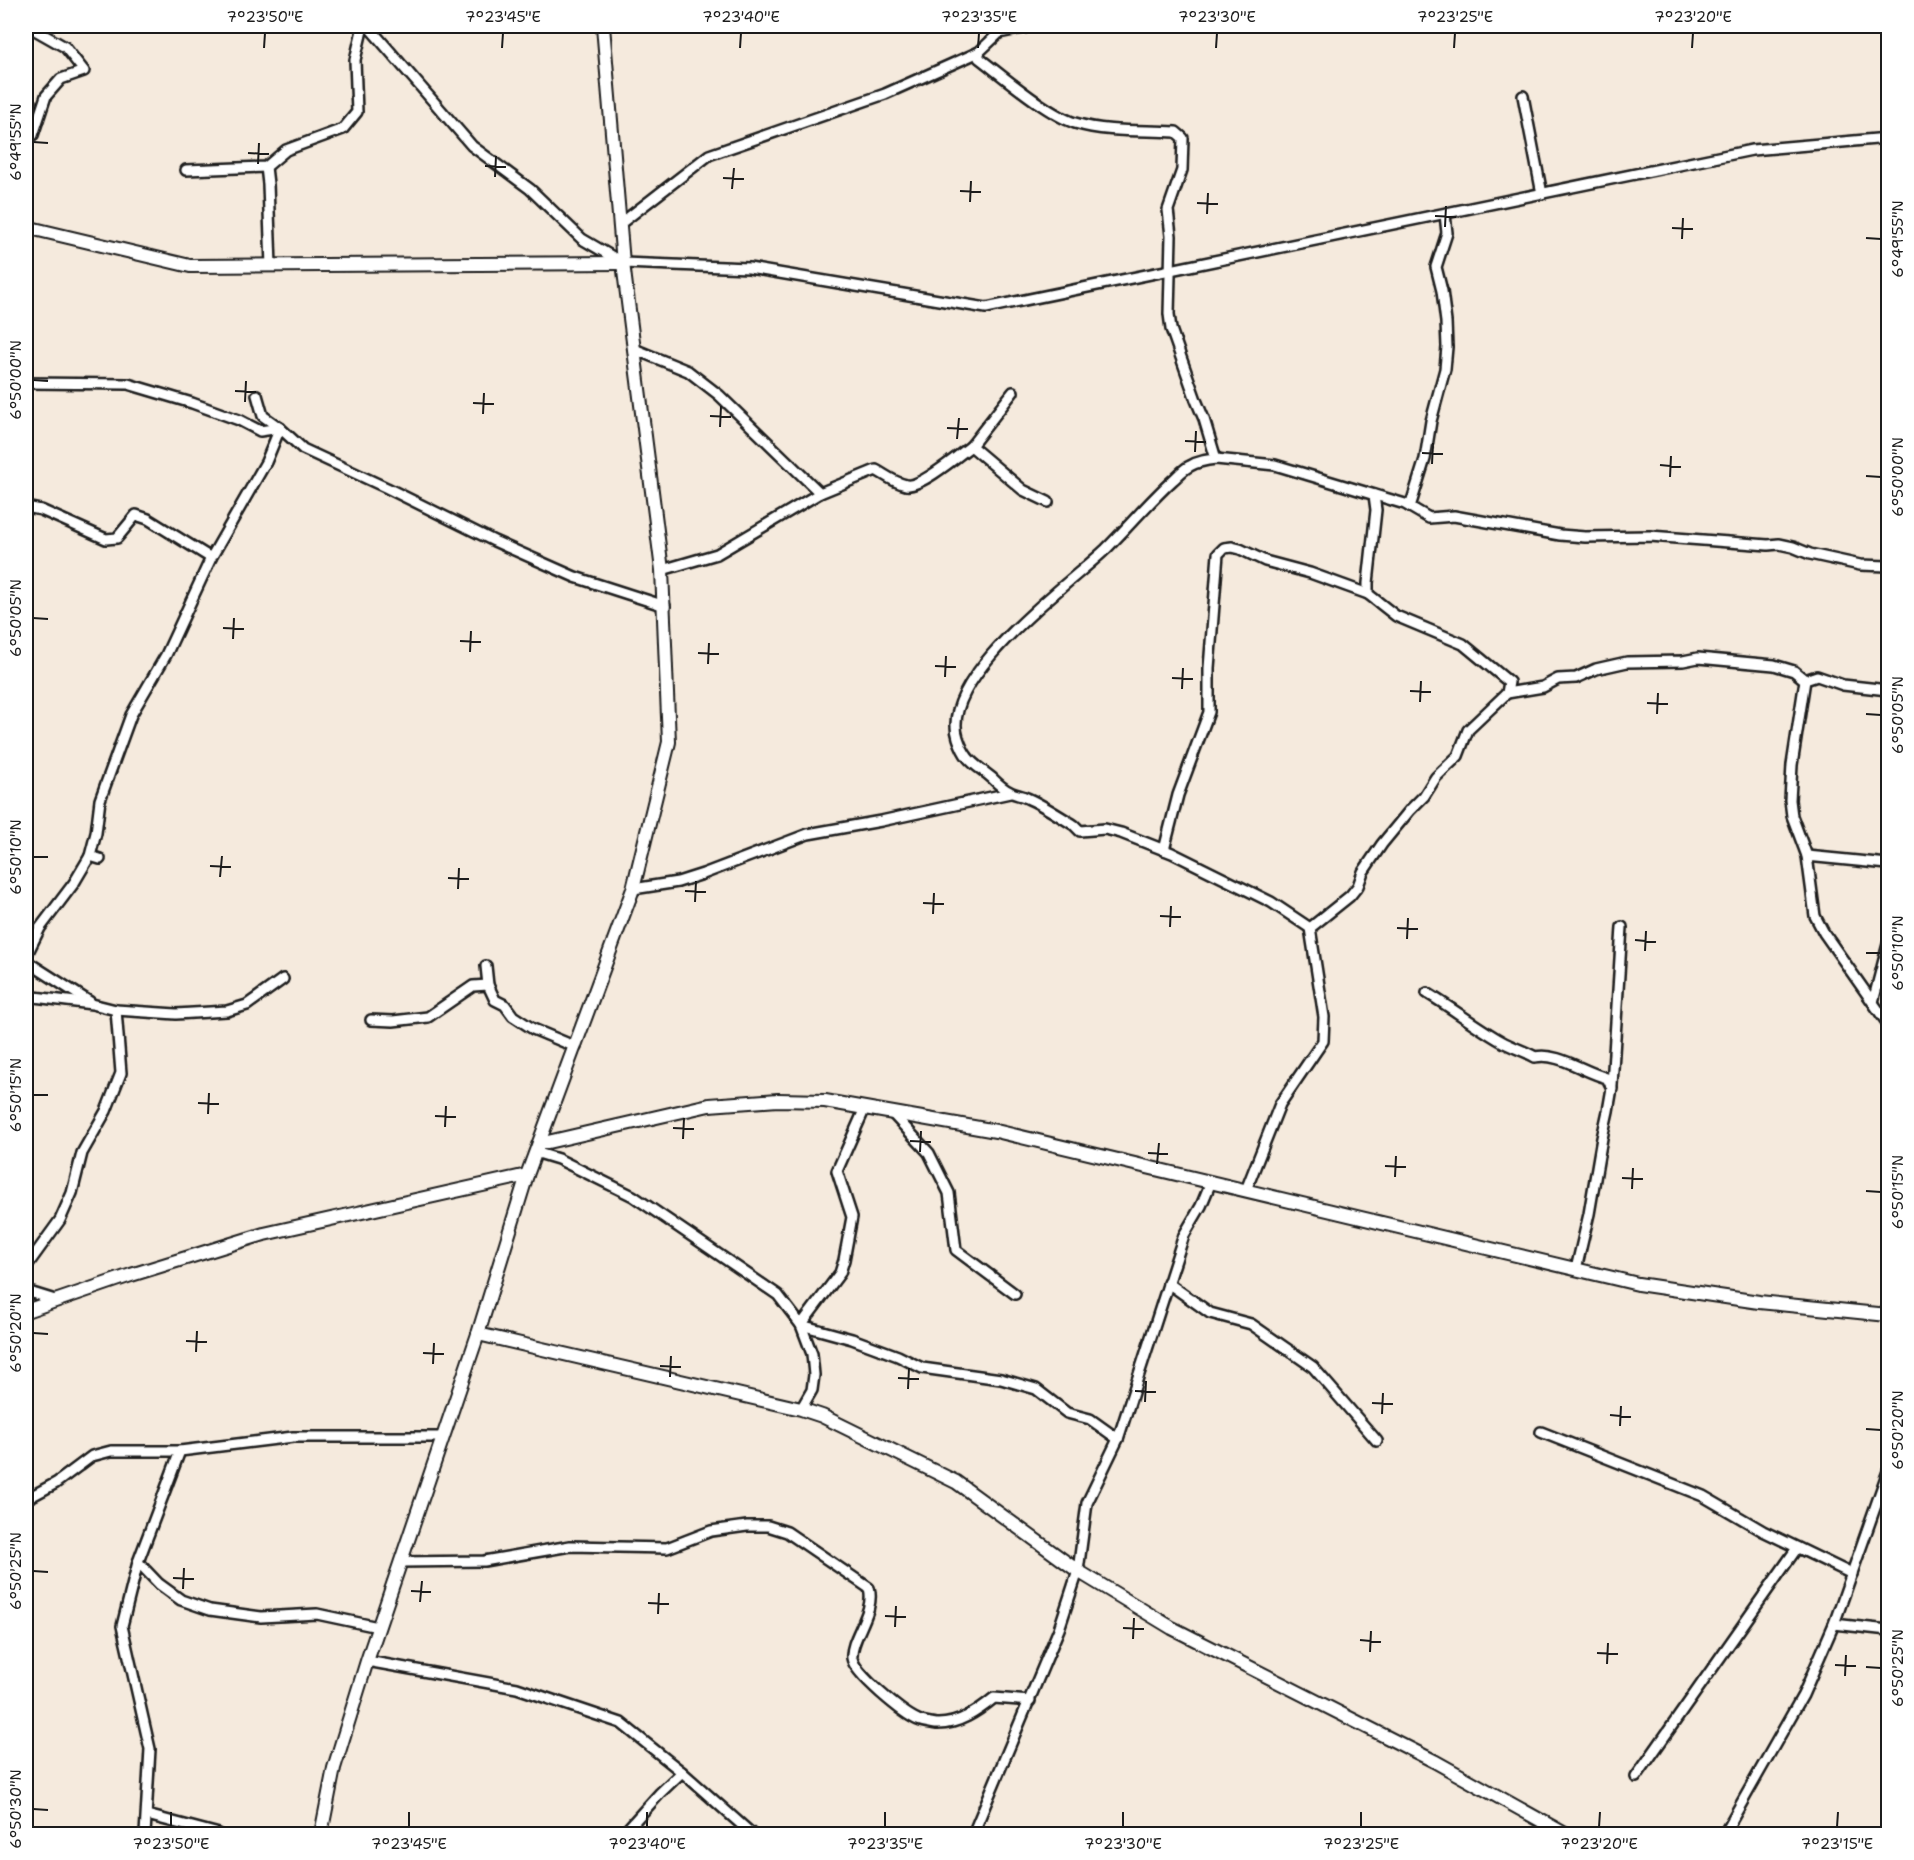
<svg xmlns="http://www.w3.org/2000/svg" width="1914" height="1860" viewBox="0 0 1914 1860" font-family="'Shantell Sans',sans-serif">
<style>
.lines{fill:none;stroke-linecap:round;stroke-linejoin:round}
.street-casing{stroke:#1c1c1c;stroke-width:14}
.secondary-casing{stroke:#1c1c1c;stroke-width:16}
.street{stroke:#fff;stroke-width:9}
.secondary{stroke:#fff;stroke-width:12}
.ticks{fill:none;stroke:#1c1c1c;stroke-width:2}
.neatline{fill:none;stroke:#1c1c1c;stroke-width:2}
.ticks-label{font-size:15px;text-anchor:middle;fill:#1c1c1c}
</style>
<rect width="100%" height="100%" fill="#f5eadd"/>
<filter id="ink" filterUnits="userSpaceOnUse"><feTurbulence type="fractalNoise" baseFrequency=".0167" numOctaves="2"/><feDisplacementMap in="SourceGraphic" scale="12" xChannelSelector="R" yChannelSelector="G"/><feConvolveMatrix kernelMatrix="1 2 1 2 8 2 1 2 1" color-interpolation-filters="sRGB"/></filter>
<g filter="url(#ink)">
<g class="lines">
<defs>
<g id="street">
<path d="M368,26L472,146L530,189L582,239L623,263L749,268L986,308L1752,150L1888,138"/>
<path d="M979,52V58C1004,77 1047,114 1075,123C1107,133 1143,130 1176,132L1183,138L1182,170L1168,210L1171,236L1169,314L1171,329L1196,400L1204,419L1216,459L1275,465L1405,504L1429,518L1454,516L1560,535L1585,537L1650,536L1768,545L1779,544L1793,547L1810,554L1860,565L1888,566"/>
<path d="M1523,96L1542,194"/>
<path d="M26,139L33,135L46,96L61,79L84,71L65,47L28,26"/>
<path d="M266,167L268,184L271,266"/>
<path d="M186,170L266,167L286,150L343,129L357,112L355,60L363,26"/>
<path d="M620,224L709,155L885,94L979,52L999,33L1033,26"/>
<path d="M634,349L688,371L719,395L820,493"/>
<path d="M26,383L128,384L192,403L239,420L260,431L280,428"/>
<path d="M1013,392L971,446L1023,490L1048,502"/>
<path d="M257,395L263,416L280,428L303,449L387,488L494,541L575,577L665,606"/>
<path d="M1216,459C1207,460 1198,461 1190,466C1183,469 1178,476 1173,480C1149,502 1129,526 1106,549C1068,585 938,678 958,738C966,762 974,763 992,778C997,783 1003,789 1010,792C1015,795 1021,795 1027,798C1043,805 1059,816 1074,825L1080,831L1105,829L1121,833L1172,853L1271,902L1310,928L1350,896L1358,886L1363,872L1382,844L1410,810L1424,796L1436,777L1458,756L1468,730L1507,693"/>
<path d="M1374,495L1376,510L1368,583V594L1396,616L1463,644L1509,682L1507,693L1543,687L1558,679L1576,678L1596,669L1627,662L1683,661L1698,658L1774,665L1794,671L1805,680L1792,765L1790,800L1792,816L1807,856L1815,916L1824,933L1888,1024"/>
<path d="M26,507L41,510L106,539L117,538L136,515L148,519L211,558L266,462L280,428"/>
<path d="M1410,507L1425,459L1431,421L1445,369L1447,347L1446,322L1442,291L1436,267L1447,233L1445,214"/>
<path d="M662,570L717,554L820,493L876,470C885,475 895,483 906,485C920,488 959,455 971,446"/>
<path d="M1805,680L1817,676L1843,685L1888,690"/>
<path d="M1164,850L1178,795L1209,712V668L1218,554L1224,548L1232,547L1240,549L1265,561L1310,573L1368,594"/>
<path d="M90,856L96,833L100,800L131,715L166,655L211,558"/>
<path d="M1807,856L1888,864"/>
<path d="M633,889L678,882L703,874L808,834L881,821L1010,793"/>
<path d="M26,956L40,928L74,883L90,856L100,859"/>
<path d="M26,961L90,1002"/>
<path d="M486,966L488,985L495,1000L505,1005L513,1016L533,1029L576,1047"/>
<path d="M1427,993C1452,1008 1475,1026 1501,1041C1513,1048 1523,1050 1535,1057C1558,1052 1583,1072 1607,1078L1612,1088L1608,1111L1602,1138L1589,1214L1576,1269"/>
<path d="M26,996L92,1004L116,1010L176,1014L227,1011L247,1005L283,979"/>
<path d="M1873,1002L1888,944"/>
<path d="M371,1020L393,1021L428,1017L473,986L488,985"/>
<path d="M1612,1085L1622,927"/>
<path d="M865,1108L837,1171L852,1217L844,1260L840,1273L801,1325L852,1339L898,1356L922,1368L1001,1379L1036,1389L1067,1413L1090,1419L1118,1439"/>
<path d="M892,1113L929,1153L949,1193L956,1250L1015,1294"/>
<path d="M535,1152L558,1159L633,1196L778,1295L801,1325L812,1354L814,1375L812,1390L801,1409"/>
<path d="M1246,1190L1280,1104L1323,1041L1324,1017L1310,928"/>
<path d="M26,1267L60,1220L72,1193L82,1153L106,1111L121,1073L116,1010"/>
<path d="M1168,1283L1210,1313L1251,1324L1313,1367L1377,1441"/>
<path d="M26,1291L55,1300"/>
<path d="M1541,1432L1703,1496L1763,1531L1852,1574"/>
<path d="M26,1498L32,1496L56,1483L92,1456L111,1451H180L293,1437H443"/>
<path d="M138,1562L159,1584L181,1600L210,1610L261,1617L317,1614L378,1627"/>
<path d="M400,1562L484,1561L570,1546L667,1548L711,1531L747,1526H768L787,1532L869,1588C876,1612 850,1638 852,1658C854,1674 904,1714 918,1720C923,1722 931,1723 936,1724C958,1725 978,1711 994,1698L1030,1701"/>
<path d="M1834,1624L1888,1630"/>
<path d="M367,1661L517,1688L621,1723L682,1772L752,1834"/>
<path d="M1636,1777L1797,1548"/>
<path d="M147,1815L219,1834"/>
<path d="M145,1834L150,1749L122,1626L138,1562L180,1451"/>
<path d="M623,1834L660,1793L682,1772"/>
<path d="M973,1834L1059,1629L1078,1571L1087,1503L1118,1439L1184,1235L1201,1206L1211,1182"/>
<path d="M1724,1834L1803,1695L1834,1624L1888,1471"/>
</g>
<g id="secondary">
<path d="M26,227L190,266L623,263"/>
<path d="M539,1144L709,1105L778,1100L825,1101L996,1131L1638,1284L1759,1302L1888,1315"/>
<path d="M26,1311L131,1275L264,1234L527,1175"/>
<path d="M478,1334L801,1409L822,1416L956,1482L1078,1571L1172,1628L1434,1761L1565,1834"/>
<path d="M321,1834L334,1768L367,1661L478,1334L527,1175L633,889L669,742L662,570L623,263L603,26"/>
</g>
</defs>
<use href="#street" class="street-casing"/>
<use href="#secondary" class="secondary-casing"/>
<use href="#street" class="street"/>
<use href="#secondary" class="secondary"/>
</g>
</g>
<path class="ticks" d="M264,48L265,33M502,48L503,33M740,48L741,33M978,48L979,33M1216,48L1217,33M1454,48L1455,33M1692,48L1693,33M33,142L48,143M248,153L269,154M258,164L259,143M485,166L506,167M495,177L496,156M723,178L744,179M732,189L734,168M960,191L981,192M970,202L971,181M1197,203L1218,204M1207,214L1208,193M1435,216L1456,217M1445,227L1446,206M1672,228L1693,229M1866,238L1881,239M1682,239L1683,218M33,380L48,381M235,391L256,392M245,402L246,381M473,403L494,404M483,414L484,393M710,416L731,417M720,427L721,406M947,428L968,429M957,439L959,418M1185,441L1206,442M1195,452L1196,431M1422,453L1443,454M1432,464L1433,443M1660,465L1681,467M1866,476L1881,477M1670,477L1671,456M33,618L48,619M223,628L244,629M233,639L234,618M460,641L481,642M470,652L471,631M698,653L719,654M708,664L709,643M935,666L956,667M945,677L946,656M1172,678L1193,679M1182,689L1183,668M1410,691L1431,692M1420,702L1421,681M1647,703L1668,704M1657,714L1658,693M1866,714L1881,715M33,857H48M210,866L231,867M220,877L222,856M448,878L469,879M458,889L459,868M685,891L706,892M695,902L696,881M923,903L944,904M933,914L934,893M1160,916L1181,917M1170,927L1171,906M1397,928L1418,929M1407,939L1408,918M1635,940L1656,942M1645,951L1646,931M1866,953H1881M33,1095H48M198,1103L219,1104M208,1114L209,1093M435,1116L456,1117M445,1127L446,1106M673,1128L694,1129M683,1139L684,1118M910,1141L931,1142M920,1152L921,1131M1148,1153L1168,1154M1157,1164L1159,1143M1385,1166L1406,1167M1395,1177L1396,1156M1622,1178L1643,1179M1632,1189L1633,1168M1866,1191L1881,1192M33,1333L48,1334M186,1341L207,1342M196,1352L197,1331M423,1353L444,1354M433,1364L434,1343M660,1366L681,1367M670,1377L671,1356M898,1378L919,1379M908,1389L909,1368M1135,1391L1156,1392M1145,1402L1146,1381M1372,1403L1393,1404M1382,1414L1383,1393M1610,1415L1631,1417M1620,1426L1621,1406M1866,1429L1881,1430M33,1571L48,1572M173,1578L194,1579M183,1589L184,1568M411,1591L431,1592M420,1602L422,1581M648,1603L669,1604M658,1614L659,1593M885,1616L906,1617M895,1627L896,1606M1123,1628L1144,1629M1133,1639L1134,1618M1360,1640L1381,1642M1370,1652L1371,1631M1597,1653L1618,1654M1607,1664L1608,1643M1835,1665L1856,1666M1866,1667L1881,1668M1845,1676L1846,1655M33,1809L48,1810M171,1827V1812M409,1827V1812M647,1827V1812M885,1827V1812M1123,1827V1812M1361,1827V1812M1599,1827L1600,1812M1837,1827L1838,1812"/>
<rect width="1914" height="1860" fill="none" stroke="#fff" stroke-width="66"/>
<rect x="33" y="33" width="1848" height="1794" class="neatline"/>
<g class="ticks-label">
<text x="265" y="22">7°23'50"E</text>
<text x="503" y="22">7°23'45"E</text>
<text x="741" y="22">7°23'40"E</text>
<text x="979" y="22">7°23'35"E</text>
<text x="1217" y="22">7°23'30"E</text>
<text x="1455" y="22">7°23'25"E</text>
<text x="1693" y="22">7°23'20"E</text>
<text transform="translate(16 142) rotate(-90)" y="5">6°49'55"N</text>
<text transform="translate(1898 239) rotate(-90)" y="5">6°49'55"N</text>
<text transform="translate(16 380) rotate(-90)" y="5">6°50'00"N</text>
<text transform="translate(1898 477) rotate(-90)" y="5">6°50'00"N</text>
<text transform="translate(16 618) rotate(-90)" y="5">6°50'05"N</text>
<text transform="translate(1898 715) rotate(-90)" y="5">6°50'05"N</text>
<text transform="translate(16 857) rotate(-90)" y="5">6°50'10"N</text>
<text transform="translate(1898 953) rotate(-90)" y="5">6°50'10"N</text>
<text transform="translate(16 1095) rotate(-90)" y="5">6°50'15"N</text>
<text transform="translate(1898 1192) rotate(-90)" y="5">6°50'15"N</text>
<text transform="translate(16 1333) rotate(-90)" y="5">6°50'20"N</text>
<text transform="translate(1898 1430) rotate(-90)" y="5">6°50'20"N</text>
<text transform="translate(16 1571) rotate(-90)" y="5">6°50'25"N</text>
<text transform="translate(1898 1668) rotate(-90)" y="5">6°50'25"N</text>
<text transform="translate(16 1809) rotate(-90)" y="5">6°50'30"N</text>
<text x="171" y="1849">7°23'50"E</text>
<text x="409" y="1849">7°23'45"E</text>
<text x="647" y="1849">7°23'40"E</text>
<text x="885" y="1849">7°23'35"E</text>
<text x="1123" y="1849">7°23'30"E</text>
<text x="1361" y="1849">7°23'25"E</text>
<text x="1599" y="1849">7°23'20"E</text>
<text x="1837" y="1849">7°23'15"E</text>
</g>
</svg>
